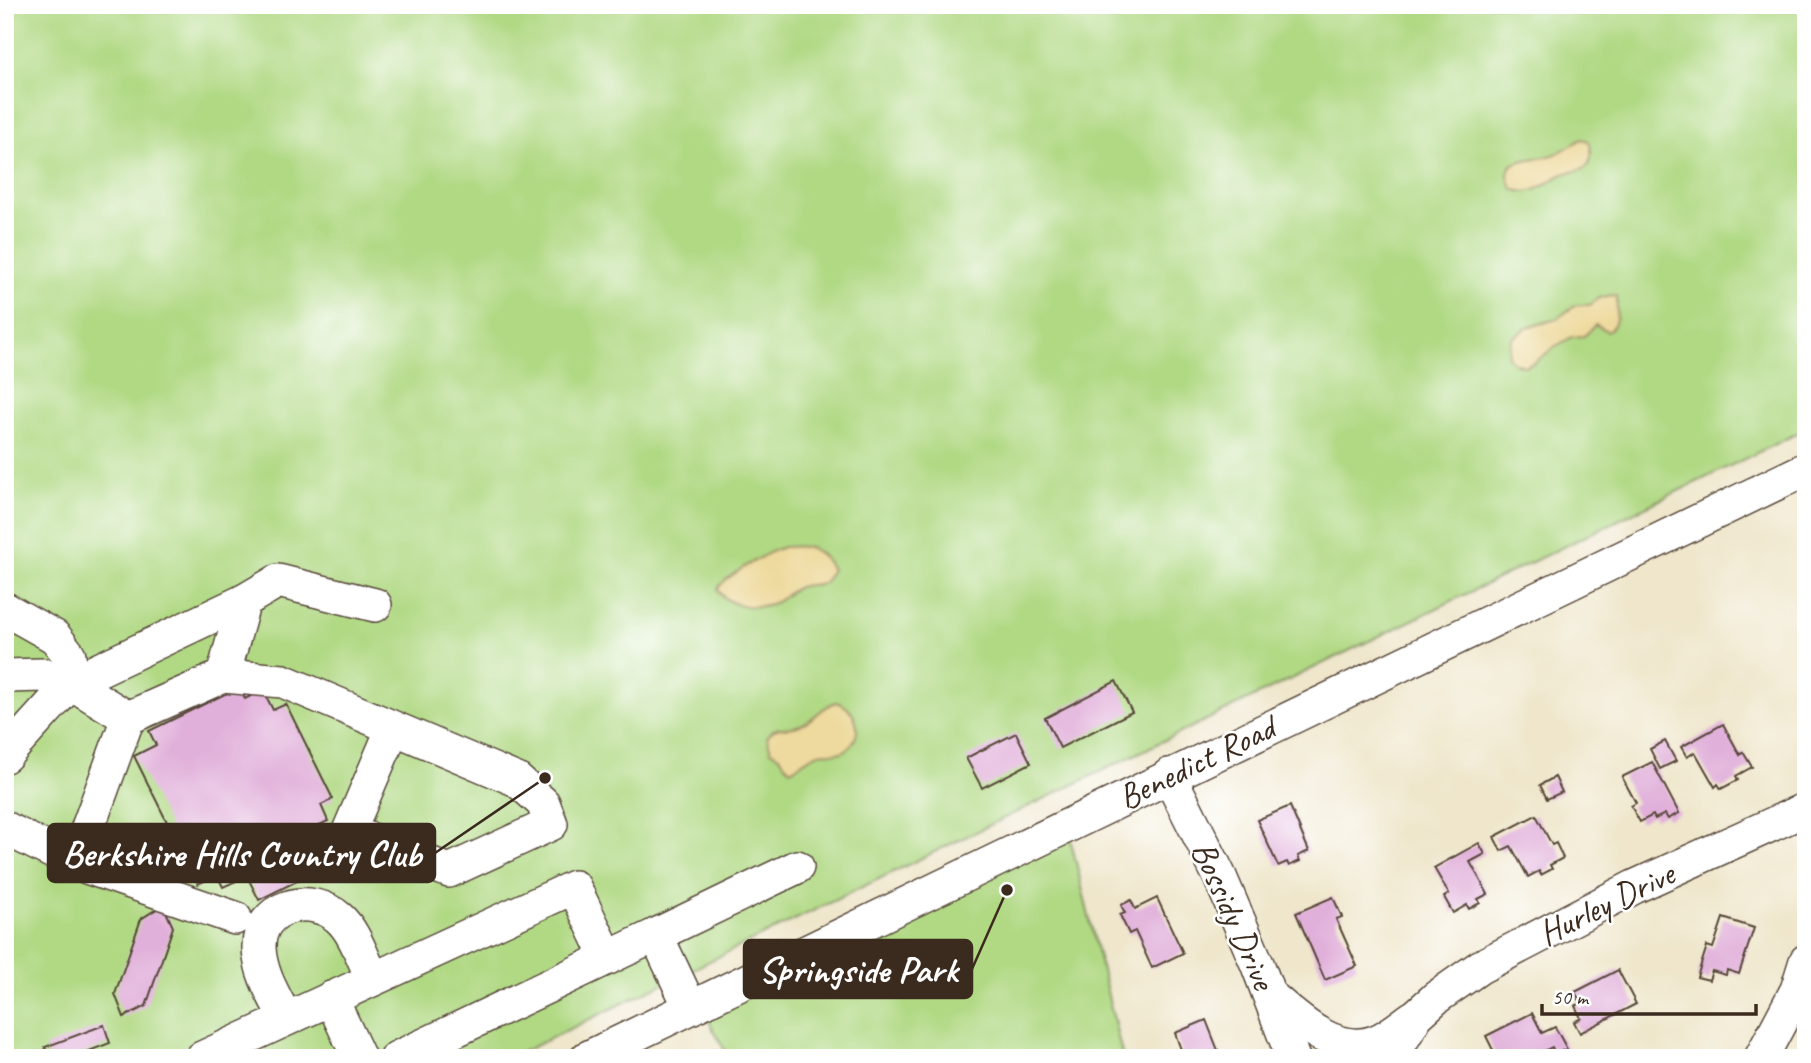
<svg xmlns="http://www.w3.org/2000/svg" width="1811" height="1063" viewBox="0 0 1811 1063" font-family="Caveat,sans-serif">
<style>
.green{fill:#b1d984;stroke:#768251;stroke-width:2}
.sand{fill:#eeda9e;stroke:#94825e;stroke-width:2}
.building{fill:#e1b0da}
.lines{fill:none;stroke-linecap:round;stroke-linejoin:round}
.minor-casing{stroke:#564638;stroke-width:36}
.minor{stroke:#fff;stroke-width:33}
.labels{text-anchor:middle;stroke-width:5;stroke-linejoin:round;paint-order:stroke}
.street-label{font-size:35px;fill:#3b2a1e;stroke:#fff}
.leader{fill:none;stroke:#3b2a1e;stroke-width:2.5}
.callout-dot{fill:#3b2a1e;stroke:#fff;stroke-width:2.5}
.callout{fill:#3b2a1e;stroke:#3b2a1e;stroke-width:2.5}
.callout-label{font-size:37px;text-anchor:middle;font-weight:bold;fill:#fff}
</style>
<rect width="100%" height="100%" fill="#fff"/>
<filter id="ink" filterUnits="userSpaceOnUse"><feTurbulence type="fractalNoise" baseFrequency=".0143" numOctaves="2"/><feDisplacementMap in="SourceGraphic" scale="14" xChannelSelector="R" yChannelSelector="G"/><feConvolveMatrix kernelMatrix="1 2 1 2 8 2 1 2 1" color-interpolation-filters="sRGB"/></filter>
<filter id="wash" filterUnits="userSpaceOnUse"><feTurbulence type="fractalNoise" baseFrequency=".00686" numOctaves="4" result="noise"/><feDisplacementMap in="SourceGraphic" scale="28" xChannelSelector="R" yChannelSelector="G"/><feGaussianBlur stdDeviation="1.57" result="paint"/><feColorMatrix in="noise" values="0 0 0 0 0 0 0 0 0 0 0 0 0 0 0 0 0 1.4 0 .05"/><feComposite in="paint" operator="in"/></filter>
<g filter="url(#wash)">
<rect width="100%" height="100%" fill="#efe6cb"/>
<g class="green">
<path d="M5,5H1806V429L510,1058H5Z"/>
<path d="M1067,825L1123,1058H729L699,1003Z"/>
</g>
<g class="sand">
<path d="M1582,139L1589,141C1592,149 1593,160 1586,167C1580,173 1571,170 1564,174C1545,182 1535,198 1513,189C1493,154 1538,161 1553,155C1563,151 1572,144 1582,139Z"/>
<path d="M1612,295L1617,297C1616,308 1620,326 1607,331L1596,325L1584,336L1572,337L1556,346L1534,363L1524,366L1514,363L1508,357L1511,339L1527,328L1556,319L1576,305H1590L1599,298Z"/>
<path d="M783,547C808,545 818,546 832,569L825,582C816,586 808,584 799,587C790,590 784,598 776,602C757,610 727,608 718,589C722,578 770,551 783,547Z"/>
<path d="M836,702C858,708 865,736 846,750C838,756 828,750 819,753C808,756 800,766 790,770L779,756L771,751L767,737C775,724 785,730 797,726C812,723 820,707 836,702Z"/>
</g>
<g id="blocks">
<g class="building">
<path d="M1116,681L1132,712L1060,748L1045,718Z"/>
<path d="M239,687L245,699L263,690L273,710L286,704L333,799L321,805L328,821L307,831L314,844L290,856L301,879L259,900L247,876L223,887L217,875L198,884L134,756L156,745L149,731Z"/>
<path d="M1723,724L1740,755L1743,752L1752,767L1736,776L1738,780L1721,789L1718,784L1715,787L1695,752L1687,757L1681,747Z"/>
<path d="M1016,733L1031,763L982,788L966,758Z"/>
<path d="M1665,741L1676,761L1660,769L1650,749Z"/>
<path d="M1652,762L1679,813L1668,819L1665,814L1655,819L1653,815L1640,822L1631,806L1636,803L1622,777Z"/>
<path d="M1555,777L1562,792L1547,799L1540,785Z"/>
<path d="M1290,806L1309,851L1298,856L1300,861L1289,866L1287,862L1278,866L1257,820Z"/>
<path d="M1536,815L1552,845L1556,843L1563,858L1550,865L1552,869L1541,875L1539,871L1528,877L1511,846L1501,851L1494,837Z"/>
<path d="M1479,843L1485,854L1470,862L1488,894L1478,899L1480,903L1469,909L1467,905L1453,913L1444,897L1449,894L1434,868Z"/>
<path d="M1333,897L1342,917L1336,919L1357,966L1325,980L1296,913Z"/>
<path d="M1157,898L1183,953L1152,968L1135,931L1129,934L1120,915L1125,913L1121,905L1131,900L1135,909Z"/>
<path d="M163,905L173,927L146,1006L124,1017L115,994L141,919Z"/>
<path d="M1723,918L1754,928L1739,974L1727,970L1726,975L1712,971L1709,980L1697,977L1707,946L1713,948Z"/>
<path d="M1618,970L1636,1004L1580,1033L1574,1022L1581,1018L1575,1006L1581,1003L1575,992Z"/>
<path d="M1532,1013L1542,1033L1555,1027L1567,1049L1555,1054L1552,1047L1534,1056L1535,1058H1497L1486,1036Z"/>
<path d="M1206,1020L1221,1058H1184L1175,1033Z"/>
<path d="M104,1025L110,1043L71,1058H49L45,1047Z"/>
</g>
</g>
</g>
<g filter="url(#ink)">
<use href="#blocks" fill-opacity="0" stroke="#564638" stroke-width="2"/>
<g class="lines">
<defs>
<g id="minor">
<path d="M244,601L278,581L375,605"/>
<path d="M5,609L55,637L69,655L71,683"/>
<path d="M5,676L44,675L71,683L5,756"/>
<path d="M223,676L283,681L517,780L543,803L551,824L449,871L349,831L393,728"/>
<path d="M71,683L244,601L223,676L128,718"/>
<path d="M71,683L128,718L75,863"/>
<path d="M1169,775L1220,877L1258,966L1293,1058"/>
<path d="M5,828L75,863L235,918"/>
<path d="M331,998L359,1058"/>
<path d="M1274,999C1300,1022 1337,1056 1375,1042C1388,1037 1401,1026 1412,1018"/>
<path d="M690,1007L656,935L797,867"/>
<path d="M286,1019C275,997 260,974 259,948C258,906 310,892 339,918C355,932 363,960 373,979"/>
<path d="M202,1058L574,887L608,958"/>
<path d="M397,1058L656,935"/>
<path d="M587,1058L1806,469"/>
<path d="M1391,1058L1417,1015L1437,997L1480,967L1634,887L1806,809"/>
<path d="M1761,1058L1797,990L1806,961"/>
</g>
</defs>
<use href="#minor" class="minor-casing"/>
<use href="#minor" class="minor"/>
</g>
</g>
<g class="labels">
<g class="street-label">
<text transform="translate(1196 762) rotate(-26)" y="12">Benedict Road</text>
<text transform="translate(1606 903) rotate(-26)" y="12">Hurley Drive</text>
<text transform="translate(1234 915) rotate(66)" y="12">Bossidy Drive</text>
</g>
</g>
<path class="leader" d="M545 778L435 853M1007 890L972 969"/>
<g class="callout-dot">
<circle cx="545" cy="778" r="7"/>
<circle cx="1007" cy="890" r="7"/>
</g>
<g class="callout">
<rect x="48" y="824" width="387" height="58" rx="7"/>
<rect x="744" y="940" width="228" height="58" rx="7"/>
</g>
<g class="callout-label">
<text x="242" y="866">Berkshire Hills Country Club</text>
<text x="858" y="982">Springside Park</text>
</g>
<rect width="1811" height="1063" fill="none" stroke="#fff" stroke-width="28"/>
<path d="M1542 1004v10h214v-10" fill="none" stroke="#3b2a1e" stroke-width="3.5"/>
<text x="1552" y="1004" font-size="21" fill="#3b2a1e" stroke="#ffffff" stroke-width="5" paint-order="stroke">50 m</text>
</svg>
